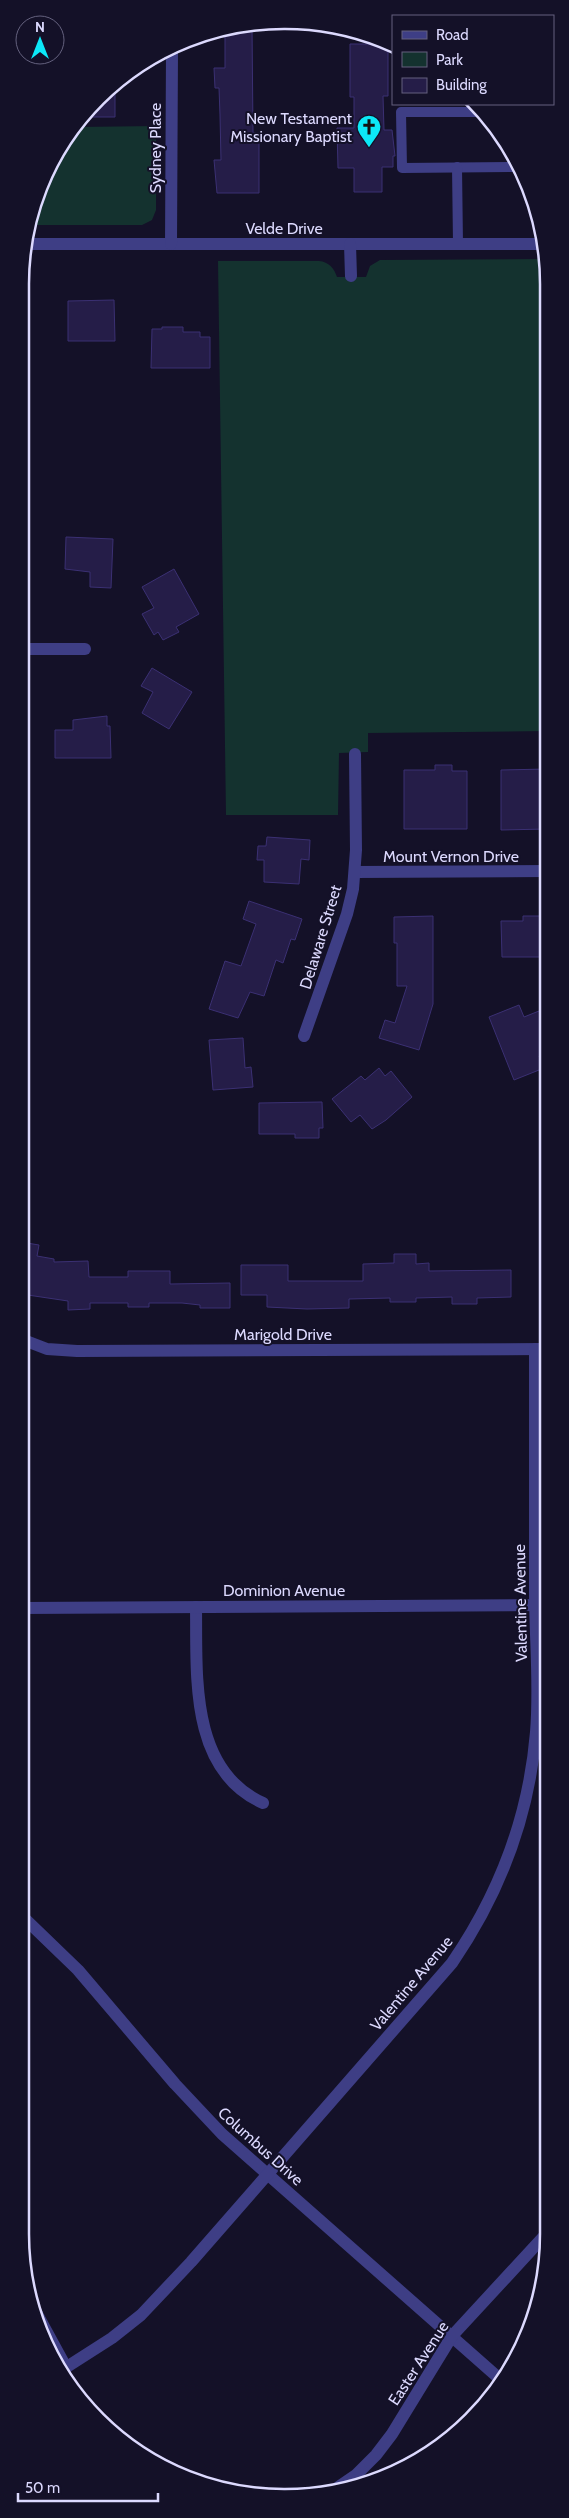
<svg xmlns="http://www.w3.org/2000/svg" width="569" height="2518" viewBox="0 0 569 2518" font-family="Cabin,sans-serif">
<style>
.green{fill:#14322f}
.building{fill:#251d48;stroke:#3b3073}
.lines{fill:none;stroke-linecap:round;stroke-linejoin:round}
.service{stroke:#3e3e85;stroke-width:10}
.minor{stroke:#3e3e85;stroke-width:12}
.labels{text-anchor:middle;stroke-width:4;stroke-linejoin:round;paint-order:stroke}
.poi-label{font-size:16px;fill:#dcd9fe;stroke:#141128;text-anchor:end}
.street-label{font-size:16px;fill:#dcd9fe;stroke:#141128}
.rim{fill:none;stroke:#dcd9fe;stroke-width:2.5}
</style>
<rect width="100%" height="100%" fill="#141128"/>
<g class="green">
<path d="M156,126V210L152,220L142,225H37V206L56,152L78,127Z"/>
<path d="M547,259V731L368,733V752L339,753L338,815H226L218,261H319C329,262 334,268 337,277H366L370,266L380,260Z"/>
</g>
<g class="building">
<path d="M252,27L253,133H259V193H217L214,160H221L220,115L219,88H215L214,68H225V28Z"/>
<path d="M350,44H388V96H383L384,130H392L395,156H393V167H382V192H354V168H338L337,128H354V97H350Z"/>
<path d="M115,84V117H86L98,104Z"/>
<path d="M114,300L115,341H68V301Z"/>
<path d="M162,327H183V332H200V337H210V368H151L152,329H162Z"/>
<path d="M66,537L113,539L111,588L90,587V572L65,569Z"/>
<path d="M174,569L199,614L176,627L179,632L163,640L158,632L154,635L142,614L154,608L142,587Z"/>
<path d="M152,668L192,692L169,729L142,713L153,692L141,686Z"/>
<path d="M107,716V726H110L111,758H55V730H73V720Z"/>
<path d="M435,765H452V771H467V829H404V770H435Z"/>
<path d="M547,769V829L501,830V770Z"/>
<path d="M267,837L310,840L309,860L301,859L299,884L264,882V860H257L258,846H266Z"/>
<path d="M249,901L302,919L295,940L291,939L283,963L276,960L264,996L250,992L238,1018L209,1009L225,961L241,966L256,924L243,919Z"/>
<path d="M433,916V1004L419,1050L379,1038L385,1020L395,1023L407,986H397V943H394V917Z"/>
<path d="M523,916H547V957H502L501,921H523Z"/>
<path d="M519,1005L524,1017L539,1011L547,1031V1053L539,1056L544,1068L514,1080L489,1017Z"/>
<path d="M243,1038L245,1068L251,1067L253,1087L213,1090L209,1040Z"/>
<path d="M379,1068L385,1076L391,1071L412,1097L386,1120L372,1129L360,1115L351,1122L332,1099L361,1076L365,1080Z"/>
<path d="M322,1102L323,1128H319V1138H295V1134H259V1103Z"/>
<path d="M21,1242L39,1245L37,1256L54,1259V1262L88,1261L89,1277H128V1271H170V1284L230,1283V1308H200V1305L182,1303H149V1307H128V1303H90V1309L68,1310V1301L21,1294Z"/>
<path d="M394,1254H416V1264L429,1263V1271L511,1270V1297L477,1298V1304H452V1297L416,1298V1302H390V1298L349,1299V1308L307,1309L267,1307V1295H241V1265H288V1281H363V1264L394,1263Z"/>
</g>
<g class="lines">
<g class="service">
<path d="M482,112H401L402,168L516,167V159"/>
<path d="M457,167L458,244"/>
</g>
<g class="minor">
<path d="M24,244H545"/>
<path d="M171,244L172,51"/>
<path d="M350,244L351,276"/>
<path d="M22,649H85"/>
<path d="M355,872L547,871"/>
<path d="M304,1036L347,914L353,889L356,850L355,754"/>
<path d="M21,1339L47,1349L77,1351L547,1349"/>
<path d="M196,1607C197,1675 189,1770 263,1803"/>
<path d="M21,1608L547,1605"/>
<path d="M20,1914L78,1970L175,2084L222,2134L501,2380"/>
<path d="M36,2312L66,2367"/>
<path d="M62,2370L112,2338L141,2315L191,2262L452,1963C500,1893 529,1817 536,1732C540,1685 535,1638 535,1592C535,1511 535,1430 535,1349"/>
<path d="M337,2488L356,2475L376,2455L392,2434L452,2336L547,2233"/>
</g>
</g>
<defs>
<symbol id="church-pin" viewBox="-11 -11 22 30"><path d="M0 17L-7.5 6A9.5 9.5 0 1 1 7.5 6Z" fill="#0ce8f7" stroke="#141128"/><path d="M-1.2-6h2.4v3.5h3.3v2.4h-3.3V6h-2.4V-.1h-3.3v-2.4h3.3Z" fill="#111"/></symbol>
</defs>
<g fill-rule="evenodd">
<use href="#church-pin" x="355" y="113" width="28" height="38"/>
</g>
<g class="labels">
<g class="poi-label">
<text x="352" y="124">New Testament<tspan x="352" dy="18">Missionary Baptist</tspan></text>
</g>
<g class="street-label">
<text transform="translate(155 148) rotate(-90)" y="6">Sydney Place</text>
<text x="284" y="234">Velde Drive</text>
<text x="451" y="862">Mount Vernon Drive</text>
<text transform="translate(320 937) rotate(-73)" y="6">Delaware Street</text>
<text x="283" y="1340">Marigold Drive</text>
<text x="284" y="1596">Dominion Avenue</text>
<text transform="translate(520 1603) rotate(-91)" y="6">Valentine Avenue</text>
<text transform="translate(411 1983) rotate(-50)" y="6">Valentine Avenue</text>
<text transform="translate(261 2146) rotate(42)" y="6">Columbus Drive</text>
<text transform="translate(418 2363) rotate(-57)" y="6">Easter Avenue</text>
</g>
</g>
<path d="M0 0H569V2518H0ZM284 29H285A255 255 0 0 1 540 284V2234A255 255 0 0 1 285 2489H284A255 255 0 0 1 29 2234V284A255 255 0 0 1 284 29Z" fill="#141128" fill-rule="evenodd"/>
<path class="rim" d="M284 29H285A255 255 0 0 1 540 284V2234A255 255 0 0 1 285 2489H284A255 255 0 0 1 29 2234V284A255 255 0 0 1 284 29Z"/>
<rect x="392" y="15" width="162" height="90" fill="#141128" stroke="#64617e"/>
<rect x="402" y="31" width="25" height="8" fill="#3e3e85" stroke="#64617e"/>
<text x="436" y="40" font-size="15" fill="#dcd9fe">Road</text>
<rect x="402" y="52" width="25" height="15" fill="#14322f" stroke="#64617e"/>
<text x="436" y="65" font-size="15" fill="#dcd9fe">Park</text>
<rect x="402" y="78" width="25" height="15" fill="#251d48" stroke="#64617e"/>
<text x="436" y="90" font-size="15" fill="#dcd9fe">Building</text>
<g transform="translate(40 40)"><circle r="24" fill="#141128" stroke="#64617e"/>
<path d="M0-4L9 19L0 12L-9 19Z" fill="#0ce8f7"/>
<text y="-8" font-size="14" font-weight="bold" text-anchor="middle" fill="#dcd9fe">N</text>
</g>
<path d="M18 2493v8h140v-8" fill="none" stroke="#dcd9fe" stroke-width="2.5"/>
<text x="25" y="2493" font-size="15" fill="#dcd9fe" stroke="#141128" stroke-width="4" paint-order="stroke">50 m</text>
</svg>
